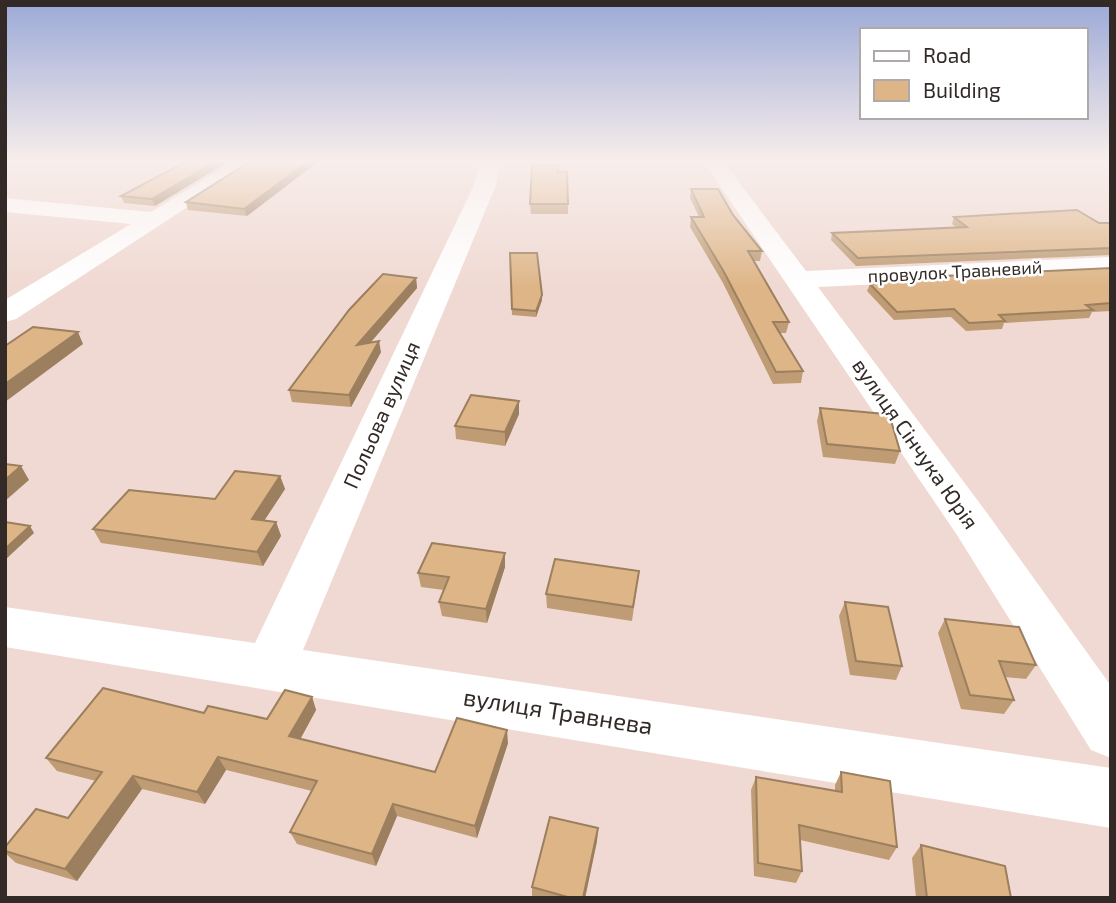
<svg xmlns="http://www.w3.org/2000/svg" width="1116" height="903" viewBox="0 0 1116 903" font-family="'Exo 2',sans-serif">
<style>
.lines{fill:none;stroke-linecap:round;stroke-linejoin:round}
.minor{fill:#fff;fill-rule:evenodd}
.wall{fill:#bf9c74}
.shaded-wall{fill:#9b7f5e}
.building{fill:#deb587;stroke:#9b7f5e;stroke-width:2}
.labels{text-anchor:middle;stroke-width:5;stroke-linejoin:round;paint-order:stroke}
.far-street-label{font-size:18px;fill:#332a27;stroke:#fff}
.street-label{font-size:21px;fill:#332a27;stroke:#fff}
.near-street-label{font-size:24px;fill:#332a27;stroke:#fff}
</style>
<rect width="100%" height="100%" fill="#f0d9d2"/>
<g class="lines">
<g class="minor">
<path d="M234,161H258L16,319L5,322V300L131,224L5,212V198L151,212Z"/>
<path d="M480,161H500L496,185L303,650L1111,768V828L5,647V607L255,643L474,185Z"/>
<path d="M703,161H723L806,271L1111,257V273L818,287L987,513L1111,686V758L1091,750L957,535Z"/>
</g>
</g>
<g class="wall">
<path d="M185,161H229L155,206L124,203L121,196L187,161Z"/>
<path d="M251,161L247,216L188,210L186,202Z"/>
<path d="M558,172L568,204V214H531L530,204Z"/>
<path d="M691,189L733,215L762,251L760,261H754L789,322L786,333H780L803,371L801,383L773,384L723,283L690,227L691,217H699L690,198Z"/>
<path d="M954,217L1111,223V255L856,266L831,240L832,233L956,227L952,224Z"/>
<path d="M510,253L542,300L536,317L512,315Z"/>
<path d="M1111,268V311L1092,312L1089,318L1004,323L1002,329L966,331L951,317L894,320L867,291L870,284L877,283L878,279Z"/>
<path d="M416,278L417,288L371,342L381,352L351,407L292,402L289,390Z"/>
<path d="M519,401V414L505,446L456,439L455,426Z"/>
<path d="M820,408L900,451L895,464L823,457L817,421Z"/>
<path d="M280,476L285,489L264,521L276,522L281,536L263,566L101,543L93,529L215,499Z"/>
<path d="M505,567L487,623L442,616L439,602L444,590L421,587L418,573Z"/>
<path d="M639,571L632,621L547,608L546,594Z"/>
<path d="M845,602L902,666L896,680L850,675L839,616Z"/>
<path d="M945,619L1036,665L1026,679L1005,677L1014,700L1004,714L961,709L938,633Z"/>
<path d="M312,697L316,710L300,739L435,772L508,743L477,838L397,816L376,866L297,844L290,832L312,791L226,770L205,804L142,789L77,881L16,863L5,853V847L68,818L96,781L57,771L46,758L204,713L267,719Z"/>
<path d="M841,772L897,847L889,860L800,840L802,871L796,883L754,876L751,790L756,777L835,791V785Z"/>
<path d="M598,828L597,841L585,898H532V887Z"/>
<path d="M921,845L1011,898H916L912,858Z"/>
</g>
<g class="shaded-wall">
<path d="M216,161H229L155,206L152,199Z"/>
<path d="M309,161H319L247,216L244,209Z"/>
<path d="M416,278L417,288L359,356L357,345Z"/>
<path d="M542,295V300L536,317V311Z"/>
<path d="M78,332L83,344L5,402V384Z"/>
<path d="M379,341L381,352L351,407L349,395Z"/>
<path d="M519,401V414L505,446V432Z"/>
<path d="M21,466L29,480L5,501V480Z"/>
<path d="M280,476L285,489L256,533L252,519Z"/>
<path d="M276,522L281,536L263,566L257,552Z"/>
<path d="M30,526L34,533L5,560V549Z"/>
<path d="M505,553V567L487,623L486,609Z"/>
<path d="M312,697L316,710L295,749L289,736Z"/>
<path d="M507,730L508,743L477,838L475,826Z"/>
<path d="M218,757L226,770L205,804L197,792Z"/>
<path d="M133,776L142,789L77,881L65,869Z"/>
<path d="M393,804L397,816L376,866L372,854Z"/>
<path d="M598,828L597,841L585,898H583Z"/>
</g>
<g class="building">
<path d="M187,161H216L152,199L121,196Z"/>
<path d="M251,161H309L244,209L186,202Z"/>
<path d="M532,165H558V172H567L568,204H530Z"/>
<path d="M691,189H718L733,215L762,251H748L789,322H773L803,371L776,372L724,272L691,217H704Z"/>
<path d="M1077,210L1099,223H1111V248L858,258L832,233L967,227L954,217Z"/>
<path d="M510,253H537L542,295L536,311L512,309Z"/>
<path d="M1111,268V303L1086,305L1093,310L999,315L1005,321L969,323L954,309L897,312L870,284L882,283L878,279Z"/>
<path d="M383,274L416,278L357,345L379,341L349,395L289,390L349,310Z"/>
<path d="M33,327L78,332L5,384V346Z"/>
<path d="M471,395L519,401L505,432L455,426Z"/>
<path d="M820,408L885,414L892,424L900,451L827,444Z"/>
<path d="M5,464L21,466L5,480Z"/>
<path d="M235,471L280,476L252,519L276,522L257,552L93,529L129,490L215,499Z"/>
<path d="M5,522L30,526L5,549Z"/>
<path d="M432,543L505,553L486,609L439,602L449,577L418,573Z"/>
<path d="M555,559L639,571L633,607L546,594Z"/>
<path d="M845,602L888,607L902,666L856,661Z"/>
<path d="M945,619L1019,627L1036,665L999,661L1014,700L970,695Z"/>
<path d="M103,688L204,713L208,706L267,719L285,690L312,697L289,736L435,772L457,718L507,730L475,826L393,804L372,854L290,832L317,781L218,757L197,792L133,776L65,869L5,851V847L36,809L68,818L102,772L46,758Z"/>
<path d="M841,772L890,781L897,847L799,825L802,871L758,863L756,777L842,792Z"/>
<path d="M550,817L598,828L583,898H571L532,887Z"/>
<path d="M921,845L1005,866L1011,898H927Z"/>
</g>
<linearGradient id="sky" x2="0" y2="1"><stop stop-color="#9ba9d7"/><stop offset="0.56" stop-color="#f8eeeb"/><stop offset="1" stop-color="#f8eeeb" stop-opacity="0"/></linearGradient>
<rect width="1116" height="287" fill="url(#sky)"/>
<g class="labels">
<g class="far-street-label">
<text transform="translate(955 272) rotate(-3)" y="6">провулок Травневий</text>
</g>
<g class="street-label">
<text transform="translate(382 415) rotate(-66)" y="7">Польова вулиця</text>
<text transform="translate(915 444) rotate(55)" y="7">вулиця Сінчука Юрія</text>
</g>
<g class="near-street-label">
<text transform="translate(558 712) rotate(9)" y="8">вулиця Травнева</text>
</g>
</g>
<rect width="1116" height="903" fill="none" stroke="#332a27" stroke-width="14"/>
<rect x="860" y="28" width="228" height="91" fill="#ffffff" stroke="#adaaa9" stroke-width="2"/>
<rect x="874" y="51" width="35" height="10" fill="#ffffff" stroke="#adaaa9" stroke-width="2"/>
<text x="923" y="63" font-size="21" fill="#332a27">Road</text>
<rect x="874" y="80" width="35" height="21" fill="#deb587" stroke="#adaaa9" stroke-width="2"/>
<text x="923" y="98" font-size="21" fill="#332a27">Building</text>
</svg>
